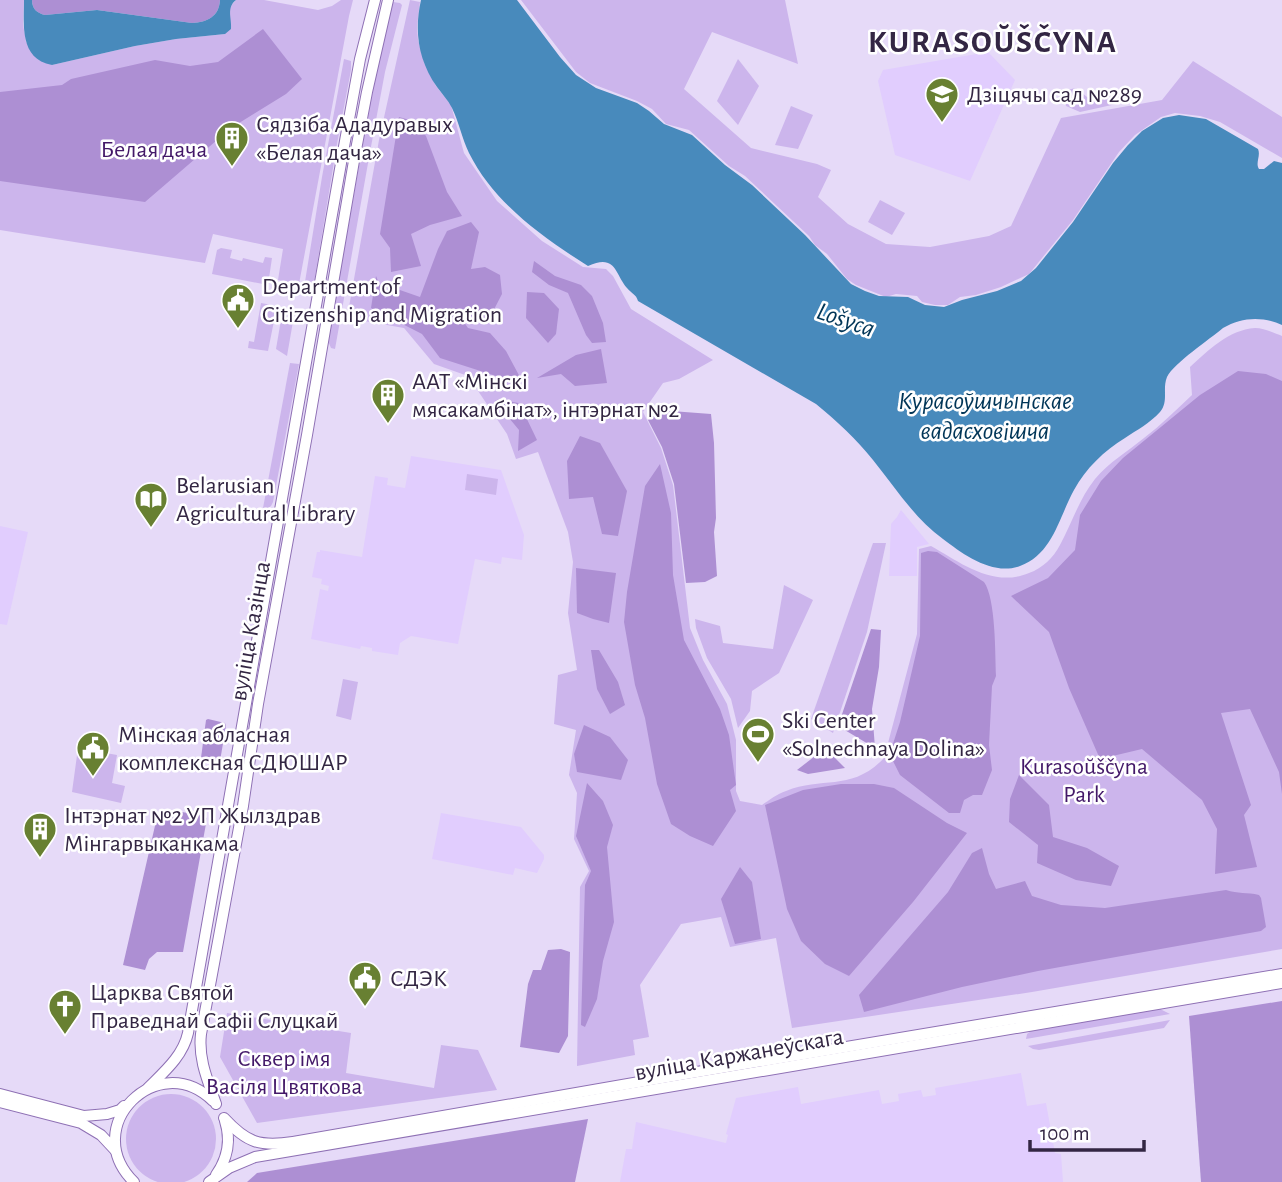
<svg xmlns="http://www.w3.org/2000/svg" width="1282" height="1182" viewBox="0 0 1282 1182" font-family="'Alegreya Sans',sans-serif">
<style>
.built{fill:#e1cdfe}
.green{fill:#ccb5ec}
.forest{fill:#ad8fd3}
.water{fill:#488abc}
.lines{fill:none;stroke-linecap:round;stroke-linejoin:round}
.secondary-casing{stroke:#8e70b4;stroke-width:12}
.secondary{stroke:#fff;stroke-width:10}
.labels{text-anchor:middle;stroke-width:5;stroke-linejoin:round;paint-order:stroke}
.poi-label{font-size:24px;fill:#332643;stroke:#fff;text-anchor:start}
.park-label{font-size:24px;fill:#431868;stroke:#fff}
.street-label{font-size:24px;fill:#332643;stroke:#fff}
.water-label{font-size:26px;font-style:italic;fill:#003557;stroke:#fff}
.district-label{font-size:32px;font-weight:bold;letter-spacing:2px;fill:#332643;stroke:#fff}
</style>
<rect width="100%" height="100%" fill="#e6daf8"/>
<g class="built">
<path d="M988,52L1015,80L970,181L895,155L878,81L883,70Z"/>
<path d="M411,456L501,470L524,535L522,560L502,557L501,564L475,559L458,644L411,636L400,643L398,655L372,651V648L361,646L360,649L311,639L320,589L328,591L329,586L321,584L322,579L312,577L317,552H320V550L362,557L375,476L388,478L387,485L405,488Z"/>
<path d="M901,510L929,544L917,547V576H889L891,524L897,517Z"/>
<path d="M0,526L28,532L7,625L0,624Z"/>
<path d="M441,813L521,827L544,855V859L537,873L515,868L513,875L432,859Z"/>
<path d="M1021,1073L1027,1106L1046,1103L1055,1153L1061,1154L1063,1182H620L626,1149H632L636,1122L726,1143L728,1135L726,1134L736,1098L798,1087L801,1104L879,1090L882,1104L899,1101L898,1094L921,1090L923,1097L936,1095L935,1088Z"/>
</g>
<g class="green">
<path d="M0,0H24L23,24L26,42L52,65L135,46L176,39L225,34L230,7L236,0H264L318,10L332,6L341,0H353L349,16L299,284L278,280L283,249L213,234L205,263L0,230Z"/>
<path d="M410,0L420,2L417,27L418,40L425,65L436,86L451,105L464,153L497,201L542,241L583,267L606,269L613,276L631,309L713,360L679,379L663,383L643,412L661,448L673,485L690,628L703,660L727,704L736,740V791L740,801L762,805C769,800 777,794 786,791C823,776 852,792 884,758L917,634L919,549L931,546C961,563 993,588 1029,573C1043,568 1053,558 1060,545C1072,523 1079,499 1095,479C1109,462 1127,452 1144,438C1161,425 1176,410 1192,395L1190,367C1209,350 1228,330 1255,328C1264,328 1274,333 1282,336V949L1032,992L792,1028L776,938L730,947L721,917L681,924L640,985L649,1037L633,1040L635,1055L577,1066L580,887L589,871L574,839L577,793L569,775L576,730L554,724L558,675L577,670L568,613L573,562L568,532L538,452L516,459L507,434L468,376L434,364L404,328L347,318L379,140Z"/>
<path d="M521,0H785L798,64L712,32L684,89L751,148L817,164L831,170L818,197L848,224L886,244L930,247L989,236L1011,226L1061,118L1162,100L1193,61L1282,117V158L1220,122L1200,116L1175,113L1161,117L1135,135L1119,152L1073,220L1029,274L1001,287L976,295L960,297L948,305H935L922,302L917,296L896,294L886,297L856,285L847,279L827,254L815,245L809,236L745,176L729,166L689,130L666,124L652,109L637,101L590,83L576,72Z"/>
<path d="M393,2L400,3L402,5L385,72L370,152L335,349L331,348L328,341L372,93Z"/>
<path d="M344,59L351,61V70L337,144L313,289L312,292L307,295L303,294L322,177Z"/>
<path d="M738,59L759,86L738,125L717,101Z"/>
<path d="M1076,88L1087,97L1123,91L1130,101L1080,112L1066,106L1062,91Z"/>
<path d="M791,106L813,115L798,149L775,145Z"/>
<path d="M880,200L905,213L892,235L868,222Z"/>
<path d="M221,248L232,250L230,258L242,261L243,258L263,263L265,257L272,258L268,285L212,274L217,250Z"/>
<path d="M261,303L277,306L268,351L248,348L249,341L254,342Z"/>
<path d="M283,308L295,310L287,356L276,349Z"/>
<path d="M290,363L299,364L273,502L271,506L267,509L263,508Z"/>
<path d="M467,474L498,479L496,495L465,490Z"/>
<path d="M873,543H886L867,632L833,733L811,719Z"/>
<path d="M784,585L813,600L779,673L752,691L750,711L738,728L731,699L707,658L696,628L695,619L720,626L723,643L773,649Z"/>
<path d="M343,679L358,682L351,720L336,716Z"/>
<path d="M78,748L117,755L112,783L125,786L121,803L72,792Z"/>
<path d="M1160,1009L1170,1014L1026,1039L1027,1034L1031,1031Z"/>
<path d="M227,1013L351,1033L346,1073L434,1088L441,1045L478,1050L497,1090L257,1123L220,1057Z"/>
<path d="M1170,1020L1164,1028L1039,1050L1033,1049L1028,1046Z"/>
<circle cx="171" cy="1139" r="45"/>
</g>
<g class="forest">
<path d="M32,0H220C219,17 207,22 192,23L97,10L45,15C37,13 32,9 32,0Z"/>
<path d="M263,29L302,79L286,94L231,128L145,202L0,181V92L62,85L71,79L155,60L190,66L218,62Z"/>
<path d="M399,117L413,121L426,136L447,192L462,216L430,225L411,234L421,266L391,272L390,248L380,234Z"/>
<path d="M471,222L479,232L471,269L485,267L500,275L502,294L488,321L474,316L461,318L468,328L490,333L506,351L521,379L515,382L440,358L422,334L371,308L376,276L385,298L397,289L420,297L438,249L447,231Z"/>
<path d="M534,261L555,276L581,285L592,296L603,323L606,342L592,343L586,335L568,293L549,285L532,272Z"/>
<path d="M527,292L544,293L559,309L556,334L548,343L526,318Z"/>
<path d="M601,349L607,383L575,386L561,374L537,378L576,355Z"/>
<path d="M1238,371L1266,374L1282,381V794L1279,772L1250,709L1221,713L1251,805L1244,815L1257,867L1215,874L1217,829L1202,800L1142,749L1100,759L1069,688L1049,632L1011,596L1048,578L1075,550L1080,515L1101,481L1123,458L1200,395Z"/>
<path d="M499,399L518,403L525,415L537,440L518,451L519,430L495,401Z"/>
<path d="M658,410L711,414L714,443L716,518L714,532L717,576L705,582L686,583L674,484L662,447L648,420Z"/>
<path d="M580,436L600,443L627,491L618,536L602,534L593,497L569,499L567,461Z"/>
<path d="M660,464L671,513L673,575L684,640L720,709L729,735L736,785L730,790L736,811L713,846L690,836L671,824L657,784L645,718L635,685L624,622L627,592L645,486Z"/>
<path d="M928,551L937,552L984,582C996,599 995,654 996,676L992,686L989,745L992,770L982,795H973L964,800L960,813H949L900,775L891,757V750L900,722L920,636L921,553Z"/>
<path d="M576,568L616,573L609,623L593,619L577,613Z"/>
<path d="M871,629L881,630L879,667L872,709L875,748L838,726Z"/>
<path d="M591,650H599L618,682L625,705L610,714L597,689Z"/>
<path d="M208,719L225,723L226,726L220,761L218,762L203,761L201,758L206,720Z"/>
<path d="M584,725L610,737L628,760L621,780L577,772L574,754Z"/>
<path d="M829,752L845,768L808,774L797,770L819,753Z"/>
<path d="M1019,775L1049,805L1053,837L1087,848L1119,866L1111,886L1076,880L1037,863L1038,845L1009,822L1010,799Z"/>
<path d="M587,783L603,801L613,825L607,847L614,922L603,961L597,999L585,1027L581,1025L585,885L591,871L576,836Z"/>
<path d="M841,784H874L894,788L947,823L967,833L913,902L849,976L825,964L801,941L787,909L765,805L803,790Z"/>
<path d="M177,811L203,816L207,818L183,952H157L149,959L145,970L123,965L157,817L166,812Z"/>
<path d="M982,848L989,874L996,889L1025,881L1032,896L1061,905L1105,908L1226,890C1238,894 1247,892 1259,895L1261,898L1266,927L1261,931L1038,971L962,987L864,1012L859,995L948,892L972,853Z"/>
<path d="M740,867L752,882L761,939L735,944L721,899Z"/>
<path d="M561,949L570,952L568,1036L559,1053L520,1047L528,984L533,970H541L548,950Z"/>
<path d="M1282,1001V1182H1201L1189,1016Z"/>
<path d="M588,1119L575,1182H247L257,1173Z"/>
</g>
<g class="water">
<path d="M24,0H32C32,9 37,13 45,15L97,10L192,23C207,22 219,17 220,0H236C226,8 232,18 231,29L225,34L176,39L135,46L52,65C19,59 24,24 24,0Z"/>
<path d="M421,0H517L560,57L576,75L596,88L637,103L649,111L664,124L692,135L725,165L752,185L805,235L851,284L865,291L879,296L908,297L925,305L944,307L962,300L997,291L1021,281L1036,268L1073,222L1113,163L1128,145L1142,131L1163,118L1179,115L1206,119L1258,149C1261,156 1255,163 1259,169H1264L1274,161L1282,163V325C1262,316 1242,317 1223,328C1210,339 1174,363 1167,377C1162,389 1169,401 1160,412C1150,423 1137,430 1125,438C1104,451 1086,468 1074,490C1059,517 1053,554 1020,566C993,576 964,555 943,539C914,518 895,487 873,460C856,439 837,421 816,404L638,301C636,294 632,294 627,288C615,274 616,253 588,266C542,237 494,203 469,153C462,139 459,122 452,108C448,100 442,94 437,87C418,60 414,31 421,0Z"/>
</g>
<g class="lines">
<defs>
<g id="secondary">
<path d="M148,1088C164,1072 183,1056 188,1033L343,152L360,59L375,0"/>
<path d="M0,1094L84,1116L107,1114L120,1110L124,1106"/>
<path d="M0,1102L81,1123L101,1135L115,1150"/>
<path d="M216,1104C208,1081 198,1059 201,1034L243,806L258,704L307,435L355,155L367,92L388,0"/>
<path d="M224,1118C247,1143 260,1147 293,1142L691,1073L1282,974"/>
<path d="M216,1175C228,1158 231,1140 225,1121"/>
<path d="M134,1182C78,1127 158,1047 213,1101"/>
<path d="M209,1182L229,1168L255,1157L1282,983"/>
</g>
</defs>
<use href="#secondary" class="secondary-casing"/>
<use href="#secondary" class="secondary"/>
</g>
<defs>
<symbol id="school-pin" viewBox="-11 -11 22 30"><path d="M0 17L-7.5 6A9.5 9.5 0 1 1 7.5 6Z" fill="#688032" stroke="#fff"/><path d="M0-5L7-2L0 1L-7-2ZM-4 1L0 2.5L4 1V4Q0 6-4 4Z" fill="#fff"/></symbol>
<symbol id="building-pin" viewBox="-11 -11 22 30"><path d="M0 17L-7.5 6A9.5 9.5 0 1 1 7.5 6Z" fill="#688032" stroke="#fff"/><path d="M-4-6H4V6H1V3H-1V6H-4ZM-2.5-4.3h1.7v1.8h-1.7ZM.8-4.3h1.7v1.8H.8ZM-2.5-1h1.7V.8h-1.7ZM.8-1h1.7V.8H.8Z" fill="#fff"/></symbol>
<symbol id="civic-pin" viewBox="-11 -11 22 30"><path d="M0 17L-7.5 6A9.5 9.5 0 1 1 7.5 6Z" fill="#688032" stroke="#fff"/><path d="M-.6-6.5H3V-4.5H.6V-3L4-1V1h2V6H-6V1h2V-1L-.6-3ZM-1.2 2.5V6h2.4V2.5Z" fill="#fff"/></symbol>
<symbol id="library-pin" viewBox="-11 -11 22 30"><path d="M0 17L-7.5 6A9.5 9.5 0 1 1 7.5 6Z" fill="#688032" stroke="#fff"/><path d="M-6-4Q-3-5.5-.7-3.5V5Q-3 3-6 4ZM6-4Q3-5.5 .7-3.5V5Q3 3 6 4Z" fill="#fff"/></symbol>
<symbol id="stadium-pin" viewBox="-11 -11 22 30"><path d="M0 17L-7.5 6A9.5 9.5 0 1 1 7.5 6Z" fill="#688032" stroke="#fff"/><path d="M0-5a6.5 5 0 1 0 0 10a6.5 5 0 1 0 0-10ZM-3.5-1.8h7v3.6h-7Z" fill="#fff"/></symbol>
<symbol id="church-pin" viewBox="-11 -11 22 30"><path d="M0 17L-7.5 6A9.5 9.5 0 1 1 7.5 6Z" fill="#688032" stroke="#fff"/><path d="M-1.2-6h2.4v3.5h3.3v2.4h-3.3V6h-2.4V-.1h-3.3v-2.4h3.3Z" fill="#fff"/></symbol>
</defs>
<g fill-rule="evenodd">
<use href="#school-pin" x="923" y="75" width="38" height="52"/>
<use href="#building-pin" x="213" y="119" width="38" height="52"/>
<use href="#civic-pin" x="219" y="281" width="38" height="52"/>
<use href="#building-pin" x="369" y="376" width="38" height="52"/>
<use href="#library-pin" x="132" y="480" width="38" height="52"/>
<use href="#stadium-pin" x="739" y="715" width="38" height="52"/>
<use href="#civic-pin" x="74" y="729" width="38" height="52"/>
<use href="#building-pin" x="21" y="810" width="38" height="52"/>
<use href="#civic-pin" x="346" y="959" width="38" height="52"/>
<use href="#church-pin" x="46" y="987" width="38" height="52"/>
</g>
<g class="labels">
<g class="poi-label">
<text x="967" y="102">Дзіцячы сад №289</text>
<text x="256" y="132">Сядзіба Ададуравых<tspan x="256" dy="28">«Белая дача»</tspan></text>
<text x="262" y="294">Department of<tspan x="262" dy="28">Citizenship and Migration</tspan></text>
<text x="412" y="389">ААТ «Мінскі<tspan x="412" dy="28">мясакамбінат», інтэрнат №2</tspan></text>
<text x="176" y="493">Belarusian<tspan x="176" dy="28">Agricultural Library</tspan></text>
<text x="782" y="728">Ski Center<tspan x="782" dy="28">«Solnechnaya Dolina»</tspan></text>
<text x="118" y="742">Мінская абласная<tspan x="118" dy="28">комплексная СДЮШАР</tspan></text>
<text x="64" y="823">Інтэрнат №2 УП Жылздрав<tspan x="64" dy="28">Мінгарвыканкама</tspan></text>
<text x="390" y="986">СДЭК</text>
<text x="90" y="1000">Царква Святой<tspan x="90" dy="28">Праведнай Сафіі Слуцкай</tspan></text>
</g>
<g class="park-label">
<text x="154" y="157">Белая дача</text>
<text x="1084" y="774">Kurasoŭščyna<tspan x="1084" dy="28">Park</tspan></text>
<text x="284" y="1066">Сквер імя<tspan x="284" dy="28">Васіля Цвяткова</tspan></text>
</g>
<g class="street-label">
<text transform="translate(250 631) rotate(-80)" y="8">вуліца Казінца</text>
<text transform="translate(739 1054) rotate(-10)" y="8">вуліца Каржанеўскага</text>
</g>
<g class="water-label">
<text transform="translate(846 319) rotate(19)" y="9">Lošyca</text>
<text x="985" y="409">Курасоўшчынскае<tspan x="985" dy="30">вадасховішча</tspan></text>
</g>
<g class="district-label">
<text x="993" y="52">KURASOŬŠČYNA</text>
</g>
</g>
<path d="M1030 1140v10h114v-10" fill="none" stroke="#332643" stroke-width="3.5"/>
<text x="1040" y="1140" font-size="21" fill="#332643" stroke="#ffffff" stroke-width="5" paint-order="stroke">100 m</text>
</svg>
